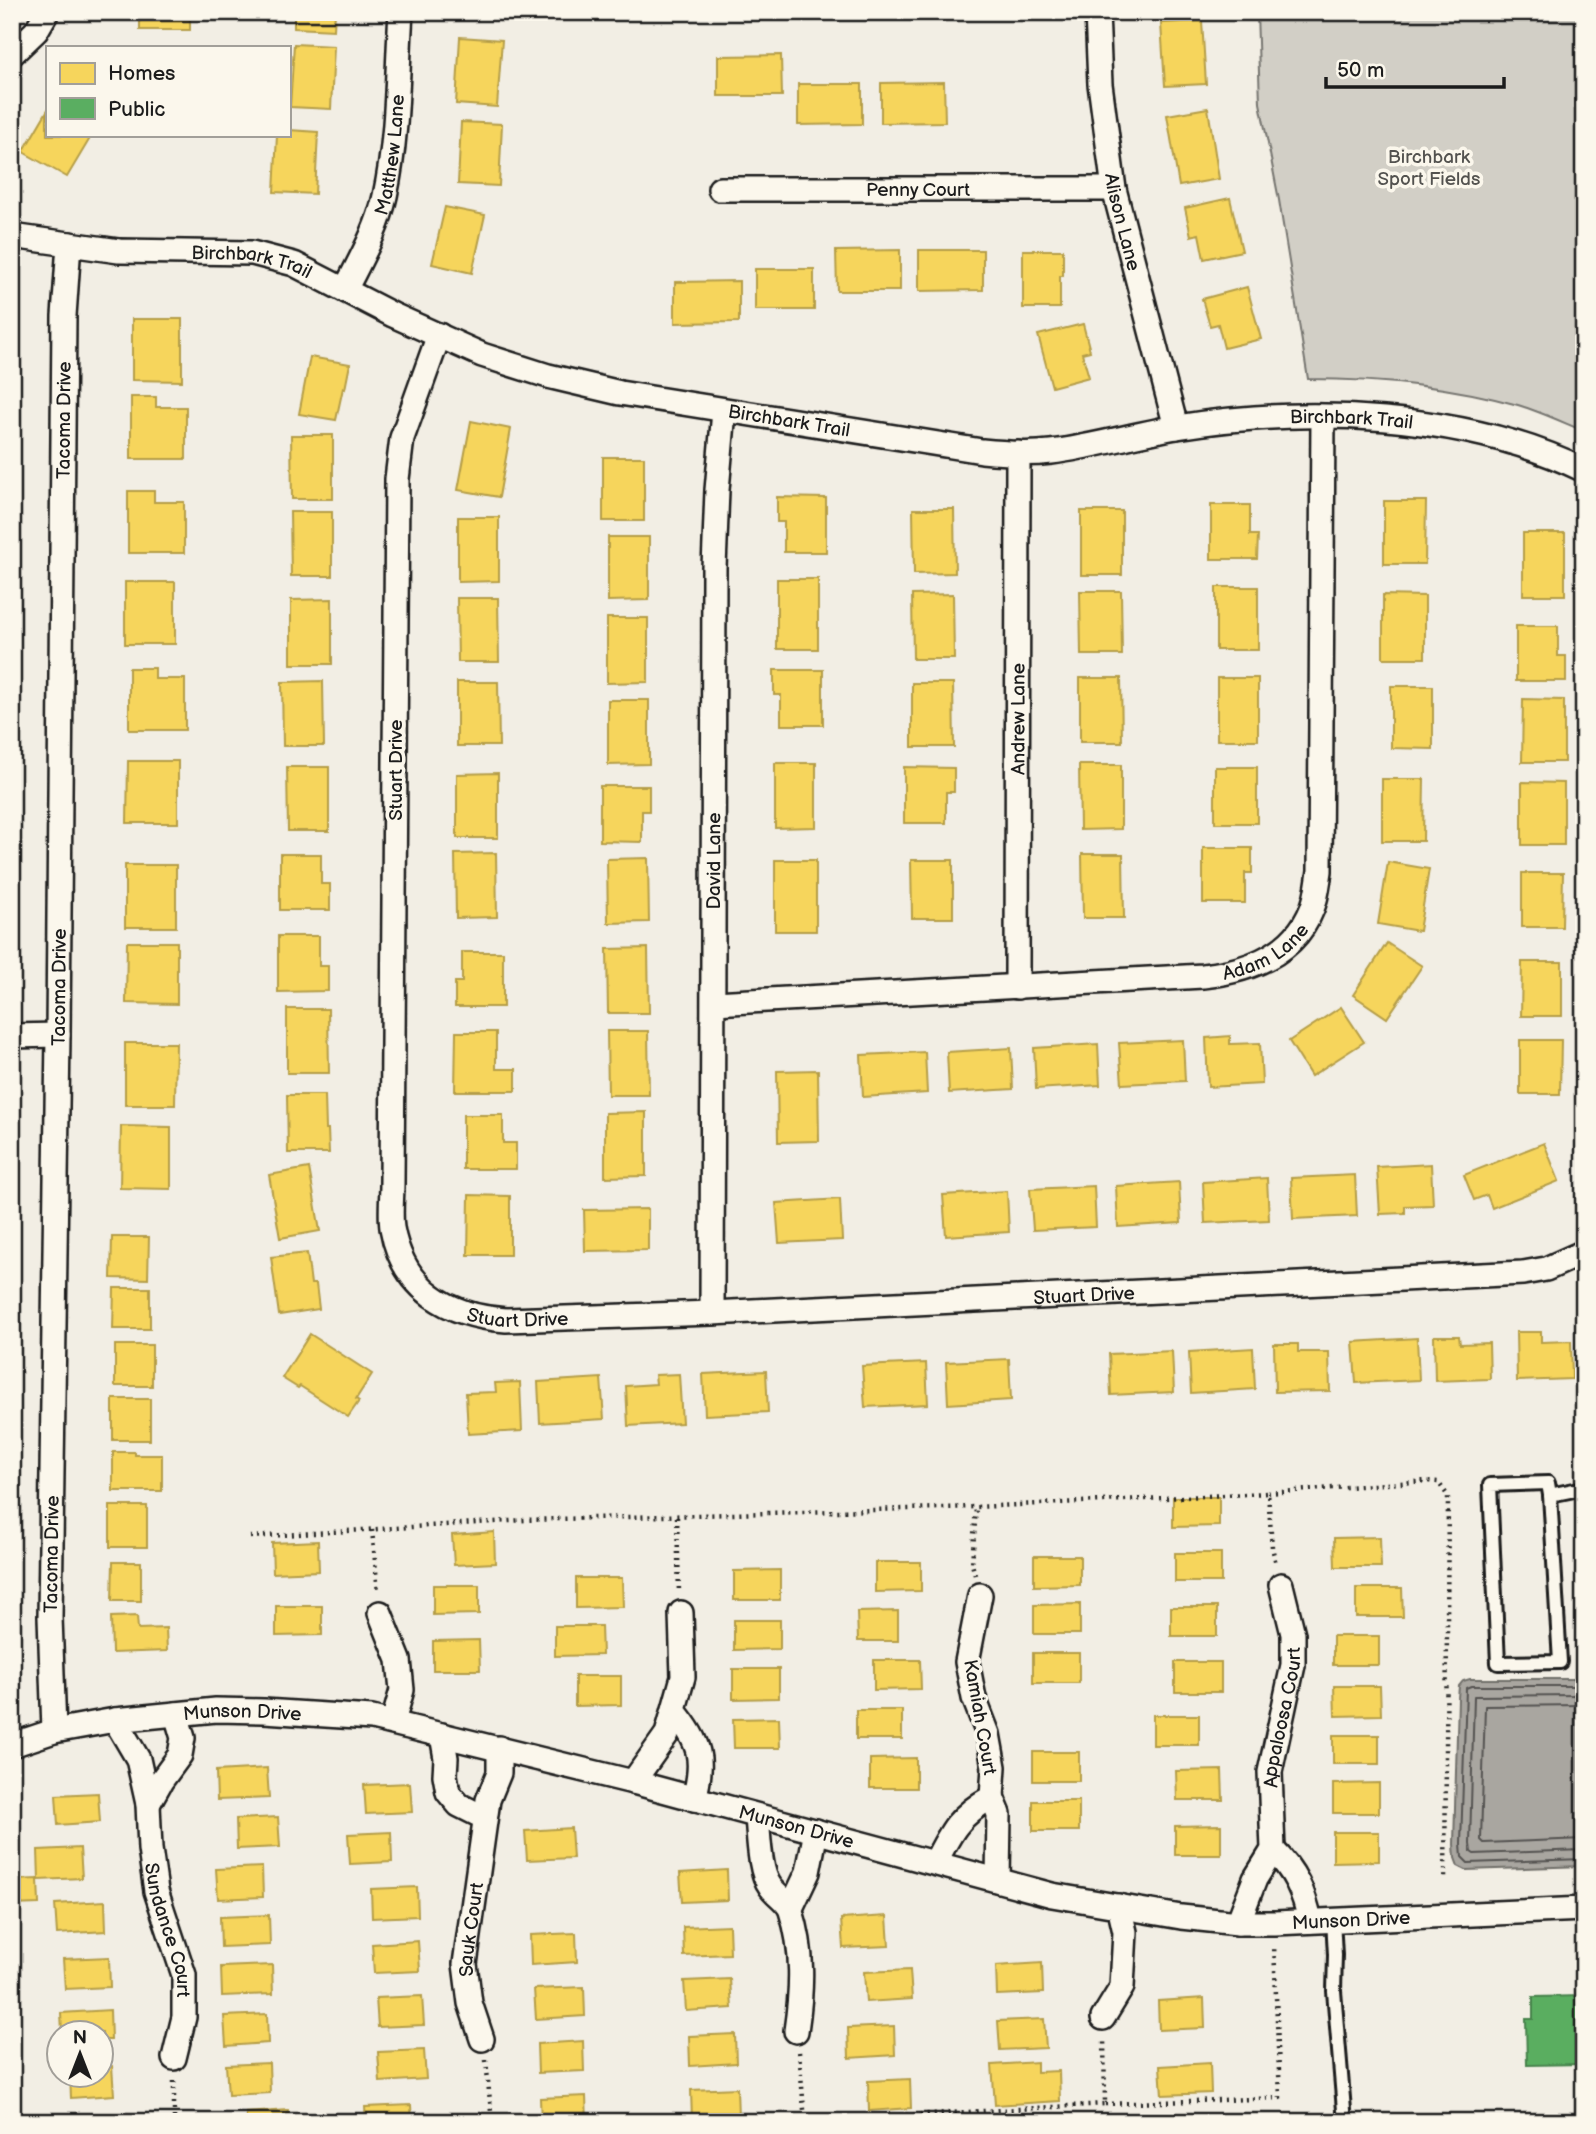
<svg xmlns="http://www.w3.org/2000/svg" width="1596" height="2134" viewBox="0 0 1596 2134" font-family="'Balsamiq Sans',sans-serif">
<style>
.green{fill:#d2cfc6;stroke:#777671;stroke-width:2}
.water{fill:#a9a6a0;stroke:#716f6b;stroke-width:2}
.homes{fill:#f6d55c;stroke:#b59e49;stroke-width:2}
.public{fill:#5aae61;stroke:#47824c;stroke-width:2}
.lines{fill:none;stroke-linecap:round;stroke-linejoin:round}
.shore{stroke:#545351;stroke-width:2}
.service-casing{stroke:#1c1c1c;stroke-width:18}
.minor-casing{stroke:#1c1c1c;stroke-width:28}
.path{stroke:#1c1c1c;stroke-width:4.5;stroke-dasharray:2 5;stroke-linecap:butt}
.service{stroke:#fbf7ec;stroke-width:12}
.minor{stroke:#fbf7ec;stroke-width:23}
.labels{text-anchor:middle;stroke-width:7;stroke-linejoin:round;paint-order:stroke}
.street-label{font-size:19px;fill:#1c1c1c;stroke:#fbf7ec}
.park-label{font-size:19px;fill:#53524f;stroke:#fbf7ec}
</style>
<rect width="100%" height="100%" fill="#f2eee4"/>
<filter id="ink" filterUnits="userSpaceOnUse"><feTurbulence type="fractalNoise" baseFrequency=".0143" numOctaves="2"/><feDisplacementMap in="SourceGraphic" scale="14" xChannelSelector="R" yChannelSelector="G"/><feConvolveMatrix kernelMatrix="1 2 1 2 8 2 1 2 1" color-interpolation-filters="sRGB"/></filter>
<g filter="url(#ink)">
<path class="green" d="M1257,12H1584V431C1562,422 1541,412 1518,405C1450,386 1378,379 1308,379L1279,200L1260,103Z"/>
<path class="water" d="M1470,1679H1584V1866L1466,1870L1458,1866L1455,1858L1454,1844L1458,1698L1459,1686L1463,1681Z"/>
<g class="homes">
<rect x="140" y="12" width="50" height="18"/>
<path d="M294,12H335L334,30L294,28Z"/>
<path d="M1202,21L1206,84L1165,86L1161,23Z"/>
<path d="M460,37L502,40L497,107L456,104Z"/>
<path d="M294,44L334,46L331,109L290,107Z"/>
<path d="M781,55L782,96H718V56Z"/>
<path d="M944,82L945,122L881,123V83Z"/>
<path d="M798,84H862V124L798,125Z"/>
<path d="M1208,108L1219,179L1179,186L1167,115Z"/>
<path d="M47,111V135H92L67,177L23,152Z"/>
<path d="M461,122L502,124L499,186L458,184Z"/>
<path d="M289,130L318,132L315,194L274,192L277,135H289Z"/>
<path d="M1230,198L1242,251L1204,259L1199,234L1191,236L1185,208Z"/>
<path d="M445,207L485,215L472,273L432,264Z"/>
<path d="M900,250V291H837L836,251Z"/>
<path d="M919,250H983V290L919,291Z"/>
<path d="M1023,250H1063V276H1060V308H1023Z"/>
<rect x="755" y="269" width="59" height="41"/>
<path d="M739,281V322L675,323V282Z"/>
<path d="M1247,287L1261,339L1224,348L1218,324L1210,326L1202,299Z"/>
<path d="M132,319H182V381L132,380Z"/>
<path d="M1083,324L1090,351L1082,353L1089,377L1052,387L1038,335Z"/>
<path d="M310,357L350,364L345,389L343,388L336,420L299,414Z"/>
<path d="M131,397H156V407H186V459H131Z"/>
<path d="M471,421L511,429L499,497L458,490Z"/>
<path d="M291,435H333V499H292Z"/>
<rect x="603" y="457" width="41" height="64"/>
<path d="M128,491H154V502H184V553H128Z"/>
<path d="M777,497L826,498V552H784V522H777Z"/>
<path d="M1384,501H1426L1425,564H1384Z"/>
<path d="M1211,505H1250V535H1258L1257,559H1211Z"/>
<path d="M913,509H954L955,573L914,574Z"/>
<rect x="1081" y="511" width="41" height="64"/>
<path d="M290,512H332V576H291Z"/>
<path d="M458,517H499V581L458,582Z"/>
<rect x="1523" y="533" width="42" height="62"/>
<path d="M608,537H649V600L608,601Z"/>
<rect x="777" y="579" width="41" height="70"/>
<rect x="125" y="582" width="50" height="62"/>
<rect x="1216" y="587" width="42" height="63"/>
<path d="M1080,591H1121L1122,655H1081Z"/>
<path d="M953,594L954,659H913L912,595Z"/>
<path d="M1383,595L1425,596V658H1383Z"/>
<path d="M457,598H498L499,662H458Z"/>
<path d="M332,599V664H291V600Z"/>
<path d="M607,618H648V682L607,683Z"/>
<path d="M1516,626H1558V656H1566V681H1516Z"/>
<path d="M129,668H155V679H185V730H129Z"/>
<path d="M774,670H823V725H781V695H774Z"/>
<path d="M1080,678H1121L1122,742H1080Z"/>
<rect x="1217" y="678" width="41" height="62"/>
<path d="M323,681L324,746H283L282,682Z"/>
<path d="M457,682H498L499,746H457Z"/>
<path d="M912,683H953L954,747H912Z"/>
<path d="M1391,686H1433V749L1391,748Z"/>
<path d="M1523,699L1564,700V762H1522Z"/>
<path d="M608,700H649V764L608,765Z"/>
<path d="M128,761H178V823H127Z"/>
<path d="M775,763H816V827L775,828Z"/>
<path d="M1079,765H1121V829L1080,830Z"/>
<path d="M287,767H329V831H288Z"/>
<path d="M904,767L954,768V792H946V823H904Z"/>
<rect x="1215" y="767" width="42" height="56"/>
<path d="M498,773V838H457V774Z"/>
<path d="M1382,779H1424L1423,841H1382Z"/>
<path d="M1522,782L1564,783V845H1522Z"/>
<path d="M600,786H649V811H642V842L600,841Z"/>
<path d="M1203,848H1252V873H1245V903H1203Z"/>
<path d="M496,853L497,917L456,918L455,854Z"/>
<path d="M280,854H321V884H330V910H280Z"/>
<path d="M1082,854H1123L1124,918H1083Z"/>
<path d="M648,858L649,922L608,923L607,859Z"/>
<rect x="775" y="860" width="41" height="71"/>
<path d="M911,860H953V918H912Z"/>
<path d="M1388,862L1429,869L1419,931L1378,924Z"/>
<rect x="125" y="865" width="51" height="62"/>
<path d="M1522,873H1563L1562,927H1522Z"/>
<path d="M278,936H319V966H328V991L278,992Z"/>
<path d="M127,942H177V1004L126,1003Z"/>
<path d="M1387,943L1422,966L1387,1018L1353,995Z"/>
<path d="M648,948L649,1013H608L607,949Z"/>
<path d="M462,952H503V1007H455V982H462Z"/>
<path d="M1522,962H1562V1016H1521Z"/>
<path d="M1341,1007L1364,1042L1311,1076L1289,1041Z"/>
<path d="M287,1009H328L329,1073H287Z"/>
<path d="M607,1031H648L649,1095H608Z"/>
<path d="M456,1032H496V1069H516V1091H455Z"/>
<path d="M1230,1036V1044L1260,1043L1262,1084L1208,1087L1206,1038Z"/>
<path d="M1183,1040L1185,1081L1122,1084L1119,1043Z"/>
<path d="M1520,1040H1561L1560,1094H1520Z"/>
<path d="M125,1043H176L175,1105H125Z"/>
<path d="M1098,1044L1100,1085L1036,1089L1034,1048Z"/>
<path d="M1011,1048L1013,1089L949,1093L947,1052Z"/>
<path d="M925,1052L927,1093L863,1097L861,1055Z"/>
<path d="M818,1070L819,1141L778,1142L777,1071Z"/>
<path d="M287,1095H325L326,1129H328L329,1153H288Z"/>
<path d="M646,1112V1176L605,1177V1113Z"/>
<path d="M463,1115H503V1143H516V1169H463Z"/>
<path d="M121,1126L171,1127V1189L120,1188Z"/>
<path d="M1544,1143L1559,1181L1492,1208L1487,1195L1474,1200L1464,1175Z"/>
<path d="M1431,1164L1433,1205L1405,1206V1213L1380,1214L1377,1167Z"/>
<path d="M309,1168L320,1231L280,1238L269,1175Z"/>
<path d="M1355,1175L1357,1216L1293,1219L1291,1178Z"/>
<path d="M1267,1178L1269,1220L1205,1223L1203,1182Z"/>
<path d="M1179,1182L1181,1223L1118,1227L1116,1186Z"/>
<path d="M1094,1186L1096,1227L1033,1230L1030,1189Z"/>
<path d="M1007,1191L1009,1232L946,1236L943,1195Z"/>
<path d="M469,1195L510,1196V1255H468Z"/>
<path d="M840,1199L842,1240L779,1243L776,1203Z"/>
<path d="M648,1209V1250L585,1251L584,1210Z"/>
<path d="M112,1237H149L148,1279L111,1278Z"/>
<path d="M307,1253L311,1284H316L319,1309L279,1315L271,1257Z"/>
<path d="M114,1288H150V1329H113Z"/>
<path d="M1516,1332H1541V1342L1571,1341L1572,1379L1517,1381Z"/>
<path d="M310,1334L372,1374L356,1399L359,1401L348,1417L300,1386L298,1388L282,1378Z"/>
<path d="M1434,1336H1459L1460,1344L1489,1343L1490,1379L1435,1381Z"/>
<path d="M1417,1338L1419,1380L1356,1383L1353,1342Z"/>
<path d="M1274,1344H1298V1352H1329L1330,1391L1275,1392Z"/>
<rect x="115" y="1345" width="37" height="41"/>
<path d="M1253,1348L1255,1389L1191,1393L1189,1352Z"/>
<path d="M1172,1351L1174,1392L1111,1395L1109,1354Z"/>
<path d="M1009,1359L1011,1400L948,1404L946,1362Z"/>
<path d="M926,1363L928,1404L865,1407L862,1366Z"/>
<path d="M766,1371L768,1412L705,1415L703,1374Z"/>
<path d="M679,1374L682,1423L628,1426L626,1386L656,1384L655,1375Z"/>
<path d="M601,1378L604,1419L540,1423L538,1382Z"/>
<path d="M520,1382L522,1431L468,1434L466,1393L496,1392L495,1383Z"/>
<rect x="113" y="1399" width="37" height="41"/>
<path d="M113,1452H135V1455H162V1491H113Z"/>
<path d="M1173,1497H1219V1526L1173,1527Z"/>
<rect x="110" y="1506" width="37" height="41"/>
<path d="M494,1532L495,1563L454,1565L452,1535Z"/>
<path d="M1380,1537L1381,1567H1335L1334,1538Z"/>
<path d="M318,1541L319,1571L273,1573L272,1543Z"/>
<rect x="1175" y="1553" width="46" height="29"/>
<path d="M1034,1556H1080V1585L1034,1586Z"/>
<path d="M113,1562H141V1601H112Z"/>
<path d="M875,1562H921V1591L875,1592Z"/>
<path d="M780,1570V1600H734V1571Z"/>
<path d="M576,1578H622L623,1607L576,1608Z"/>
<path d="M433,1585H479V1614L433,1615Z"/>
<path d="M1356,1588H1402L1403,1617H1356Z"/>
<path d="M1080,1604V1634H1034V1605Z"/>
<path d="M276,1606H322V1635L276,1636Z"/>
<rect x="1171" y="1607" width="46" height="29"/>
<path d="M898,1611V1641H858L857,1612Z"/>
<path d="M137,1616L138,1629L166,1628L167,1651L112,1653L111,1617Z"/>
<path d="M734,1620H780V1649L734,1650Z"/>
<path d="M555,1626H601L602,1655L555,1656Z"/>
<rect x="1333" y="1636" width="46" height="29"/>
<path d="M479,1640L480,1670H433V1641Z"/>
<rect x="1033" y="1653" width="46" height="30"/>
<path d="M874,1660H920L921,1689L874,1690Z"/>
<rect x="1175" y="1662" width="46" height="30"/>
<path d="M733,1669H779V1698L733,1699Z"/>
<path d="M575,1676H621V1705L575,1706Z"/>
<path d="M1334,1686H1380L1381,1715L1335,1716Z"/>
<rect x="856" y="1710" width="46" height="29"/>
<rect x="1153" y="1715" width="46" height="30"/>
<path d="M779,1718L780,1748H734L733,1719Z"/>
<rect x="1333" y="1735" width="46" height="29"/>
<rect x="1033" y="1752" width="46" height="29"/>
<path d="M916,1758V1788H870V1759Z"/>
<path d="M267,1768L269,1798L217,1800L216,1771Z"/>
<path d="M1222,1770L1223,1800H1177L1176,1771Z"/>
<path d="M410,1783L412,1812L366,1814L364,1785Z"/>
<path d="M1379,1783V1813H1333V1784Z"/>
<path d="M98,1793L100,1822L58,1825L56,1795Z"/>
<rect x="1033" y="1801" width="46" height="30"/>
<path d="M278,1817L280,1847L237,1849L236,1819Z"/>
<path d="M1221,1825V1855H1175V1826Z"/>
<path d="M571,1828L573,1858L527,1860L525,1831Z"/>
<path d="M391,1832L392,1862L350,1864L348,1834Z"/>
<path d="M1333,1832H1379V1861L1333,1862Z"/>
<path d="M80,1848L82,1878L39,1880L38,1850Z"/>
<path d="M262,1867L263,1897L218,1899L216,1869Z"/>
<path d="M727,1870L728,1900L682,1902L680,1873Z"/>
<path d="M38,1879L39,1904L12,1905V1880Z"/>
<path d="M417,1887L418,1916L372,1918L371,1889Z"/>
<path d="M105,1901L106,1931L57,1934L55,1904Z"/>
<path d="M269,1915L270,1945L221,1947L220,1917Z"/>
<path d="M887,1916L889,1946L843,1948L841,1919Z"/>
<path d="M729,1925L730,1954L684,1956L683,1927Z"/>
<path d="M576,1933L577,1962L531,1965L530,1935Z"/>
<path d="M418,1941L420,1971L374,1973L372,1944Z"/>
<path d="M109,1957L110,1987L65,1989L63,1959Z"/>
<path d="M1042,1963L1043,1993L997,1995L996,1966Z"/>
<path d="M272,1965L273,1994L222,1996L221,1967Z"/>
<path d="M910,1970L912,1999L866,2002L864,1972Z"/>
<path d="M730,1979L732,2008L686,2011L684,1981Z"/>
<path d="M584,1987L585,2016L536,2019L534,1989Z"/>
<path d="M422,1996L424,2025L378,2027L376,1998Z"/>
<path d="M1204,1998L1205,2028L1159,2030L1158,2001Z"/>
<path d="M110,2010L111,2040H102V2032H62L61,2013Z"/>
<path d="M267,2014L268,2043L226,2046L224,2016Z"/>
<path d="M1044,2019L1046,2048L1000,2050L998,2021Z"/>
<path d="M894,2026L895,2055L849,2058L848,2028Z"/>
<path d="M735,2034L736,2063L690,2066L689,2036Z"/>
<path d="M583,2041L584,2071L538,2073L537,2044Z"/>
<path d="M424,2050L426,2079L380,2082L378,2052Z"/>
<path d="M1037,2062V2072L1059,2071L1060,2101L995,2105L992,2065Z"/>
<path d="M269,2063L270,2093L228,2095L226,2065Z"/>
<path d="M1210,2063L1211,2093L1162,2095L1160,2066Z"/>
<path d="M102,2066H112L114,2095L71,2098L70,2074H102Z"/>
<path d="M910,2079L911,2108L869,2111L868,2081Z"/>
<path d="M737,2088L738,2117L692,2120L691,2090Z"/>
<path d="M586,2096L587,2122H541L540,2098Z"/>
<path d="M411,2105L412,2122H366L365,2107Z"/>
<path d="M288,2110L289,2122H246V2113Z"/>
</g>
<path class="public" d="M1584,1996V2064L1527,2065L1526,2019H1533V1997Z"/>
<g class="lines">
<g class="shore">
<path d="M1584,1686H1471L1466,1688L1461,1844L1462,1857L1468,1863L1584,1859"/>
<path d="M1584,1695L1474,1696L1470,1844L1471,1852L1474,1854L1584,1850"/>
<path d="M1584,1705L1485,1706L1481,1840L1484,1843L1584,1839"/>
</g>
<defs>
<g id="service">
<path d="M1548,1483L1550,1495L1560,1662L1498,1663L1490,1485Z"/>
<path d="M1550,1495L1584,1488"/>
<path d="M1333,1919L1335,1955L1334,1991L1345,2122"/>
</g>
<g id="minor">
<path id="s1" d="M1097,12L1100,84L1114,189L1176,427"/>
<path d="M12,54L36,31L47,12"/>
<path id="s2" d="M720,189H1114"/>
<path id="s3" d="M12,236L119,251L252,253L294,264L393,315L482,355L548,376L620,393L982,451C1005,453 1028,455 1051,452C1093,447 1135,434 1177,427C1305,406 1466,412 1584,470"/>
<path id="s4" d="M345,290C360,260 378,229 385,196C398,136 397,73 401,12"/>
<path id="s5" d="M439,335L402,438L397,479L392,1183C392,1198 390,1213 392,1228C403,1289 448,1316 506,1320L712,1313L1523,1273L1546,1269L1584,1252"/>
<path id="s6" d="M1017,987L1018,453"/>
<path id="s7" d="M714,1003L1203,976C1248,971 1294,955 1312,909C1317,897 1318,884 1320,871L1323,417"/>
<path d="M12,1036L58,1035"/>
<path id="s8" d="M712,1313L714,568L717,490L724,411"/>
<path d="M380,1613L399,1660L402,1690L393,1722"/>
<path d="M674,1711C700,1742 705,1759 694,1799"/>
<path id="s9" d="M115,1720L138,1759L148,1804L150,1849L156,1891L184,1975V2017L174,2058"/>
<path id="s10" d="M54,1731L50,1617L58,1035L64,316L69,244"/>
<path d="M442,1735L446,1758L445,1775L448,1792L459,1805L485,1818"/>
<path id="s11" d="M12,1745L54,1731L115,1720L216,1710L264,1711L372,1718L633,1782L1052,1895L1181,1917L1238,1923H1275L1584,1909"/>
<path d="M633,1782L667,1734L683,1677L681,1613"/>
<path d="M992,1797L999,1814L998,1880"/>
<path d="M148,1804L161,1781L180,1755L183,1738L176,1714"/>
<path d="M757,1817C759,1836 759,1871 770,1886C776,1895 788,1901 791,1911C804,1951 802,1990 796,2031"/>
<path d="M1273,1850C1295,1871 1304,1892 1310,1921"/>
<path d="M935,1863C951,1831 959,1815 992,1797L994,1767L988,1734L974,1698L967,1662L980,1595"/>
<path d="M791,1908L808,1872L816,1831"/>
<path id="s12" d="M1238,1923L1255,1879L1273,1850L1270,1772L1293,1665V1634L1281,1585"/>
<path d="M1103,2018L1122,1987L1125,1932L1119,1906"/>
<path id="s13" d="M482,2039L470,2003L465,1964L488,1800L499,1773V1748"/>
</g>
</defs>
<use href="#service" class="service-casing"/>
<use href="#minor" class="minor-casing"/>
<g class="path">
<path d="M1268,1493L1426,1481L1438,1482L1448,1496L1445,1882"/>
<path d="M677,1517L679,1593"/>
<path d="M372,1530L378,1592"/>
<path d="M250,1537L525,1520L976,1507L1268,1493L1272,1547L1276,1564"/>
<path d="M975,1575L972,1564L976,1507"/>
<path d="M799,2052L805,2121"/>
<path d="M486,2060L492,2122"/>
<path d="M174,2081V2122"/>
<path d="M1105,2104L1280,2098L1274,1945"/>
<path d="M794,2122L1105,2104L1104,2038"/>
<path d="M1016,2122V2109"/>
</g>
<use href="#service" class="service"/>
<use href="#minor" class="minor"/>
</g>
</g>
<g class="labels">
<g class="street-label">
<text dy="7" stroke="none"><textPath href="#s4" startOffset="144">Matthew Lane</textPath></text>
<text dy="7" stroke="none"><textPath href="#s2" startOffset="198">Penny Court</textPath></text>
<text dy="7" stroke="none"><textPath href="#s1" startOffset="212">Alison Lane</textPath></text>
<text dy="7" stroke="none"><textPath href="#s3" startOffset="242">Birchbark Trail</textPath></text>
<text dy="7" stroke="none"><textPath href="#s3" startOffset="1376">Birchbark Trail</textPath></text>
<text dy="7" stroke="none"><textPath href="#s10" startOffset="1311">Tacoma Drive</textPath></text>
<text dy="7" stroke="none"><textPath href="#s3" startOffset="808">Birchbark Trail</textPath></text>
<text dy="7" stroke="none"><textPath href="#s6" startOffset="268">Andrew Lane</textPath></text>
<text transform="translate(395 770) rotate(-90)" y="7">Stuart Drive</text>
<text dy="7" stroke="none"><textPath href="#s8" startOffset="452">David Lane</textPath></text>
<text dy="7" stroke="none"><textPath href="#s7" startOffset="558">Adam Lane</textPath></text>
<text dy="7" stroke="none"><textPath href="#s10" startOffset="744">Tacoma Drive</textPath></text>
<text dy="7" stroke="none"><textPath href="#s5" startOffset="1638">Stuart Drive</textPath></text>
<text dy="7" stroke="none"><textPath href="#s5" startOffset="1071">Stuart Drive</textPath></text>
<text dy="7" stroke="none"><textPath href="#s10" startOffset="177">Tacoma Drive</textPath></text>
<text dy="7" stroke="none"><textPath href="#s11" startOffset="234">Munson Drive</textPath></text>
<text transform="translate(981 1717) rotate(80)" y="7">Kamiah Court</text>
<text dy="7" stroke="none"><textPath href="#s12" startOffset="215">Appaloosa Court</textPath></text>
<text dy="7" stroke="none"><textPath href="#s11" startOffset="802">Munson Drive</textPath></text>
<text dy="7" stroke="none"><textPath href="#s11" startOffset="1368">Munson Drive</textPath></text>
<text dy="7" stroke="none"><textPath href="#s13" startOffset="112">Sauk Court</textPath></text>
<text dy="7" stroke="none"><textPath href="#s9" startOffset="220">Sundance Court</textPath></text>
</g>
<g class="park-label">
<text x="1429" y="163">Birchbark<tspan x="1429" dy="22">Sport Fields</tspan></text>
</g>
</g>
<rect width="1596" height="2134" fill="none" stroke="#fbf7ec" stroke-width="42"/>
<rect x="21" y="21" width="1554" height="2092" fill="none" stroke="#1c1c1c" stroke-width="2.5" filter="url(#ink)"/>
<rect x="46" y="46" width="245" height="91" fill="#fbf7ec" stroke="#a29f99" stroke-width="2"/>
<rect x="60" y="63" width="35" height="21" fill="#f6d55c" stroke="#a29f99" stroke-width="2"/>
<text x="108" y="80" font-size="21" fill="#1c1c1c">Homes</text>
<rect x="60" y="98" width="35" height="21" fill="#5aae61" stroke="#a29f99" stroke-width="2"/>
<text x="108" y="116" font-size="21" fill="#1c1c1c">Public</text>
<g transform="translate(80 2054)"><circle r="33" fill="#fbf7ec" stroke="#a29f99" stroke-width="2"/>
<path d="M0-5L12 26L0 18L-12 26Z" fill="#1c1c1c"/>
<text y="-10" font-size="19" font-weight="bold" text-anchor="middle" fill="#1c1c1c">N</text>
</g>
<path d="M1326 77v10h178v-10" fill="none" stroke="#1c1c1c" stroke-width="3.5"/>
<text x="1337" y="77" font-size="21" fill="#1c1c1c" stroke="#fbf7ec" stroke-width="5" paint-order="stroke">50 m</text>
</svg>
